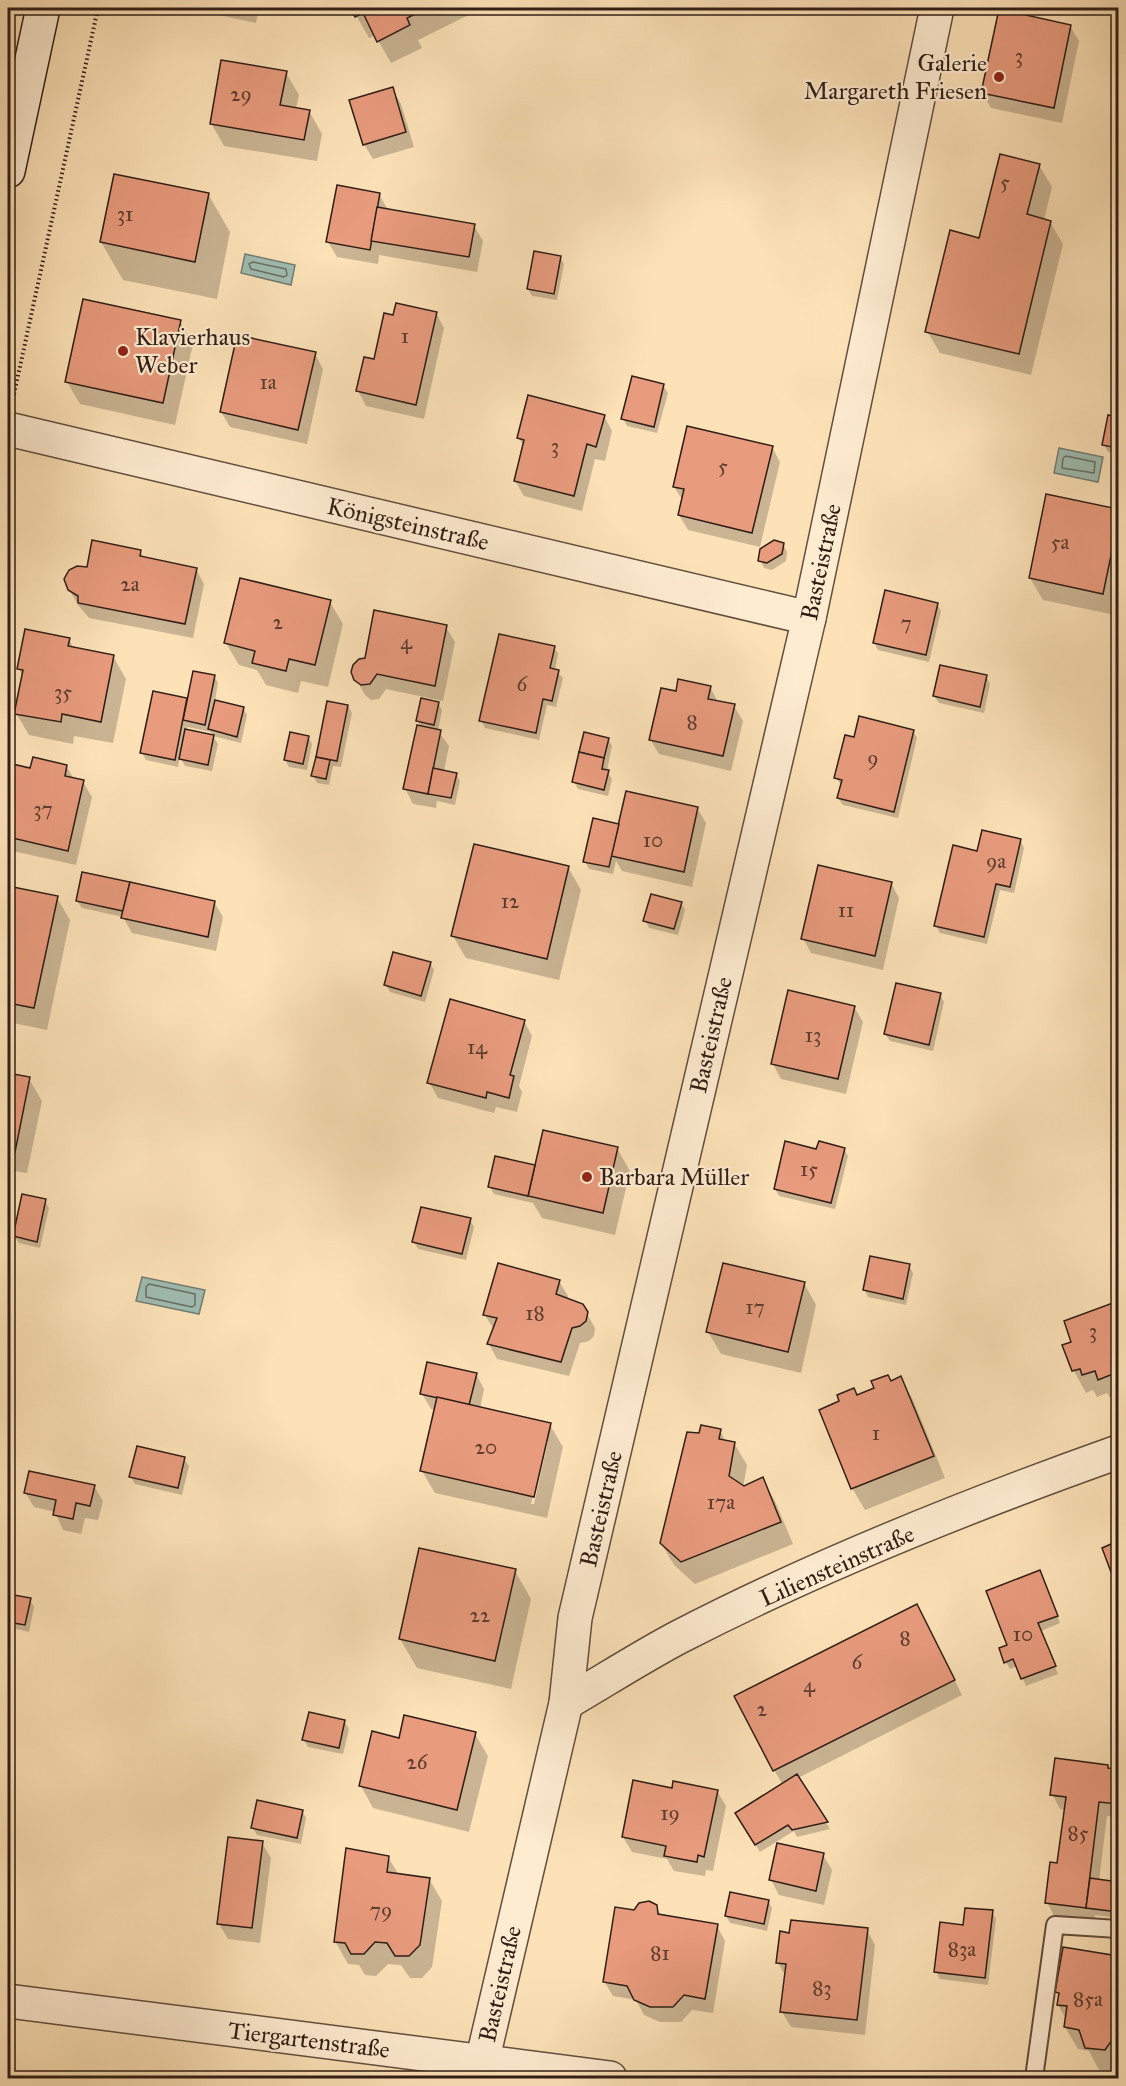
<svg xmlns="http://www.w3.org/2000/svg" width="1126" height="2086" viewBox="0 0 1126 2086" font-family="'IM FELL Great Primer',serif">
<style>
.water{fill:#9fbdb2;stroke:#737d74;stroke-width:1.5}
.shadow{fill:#0003;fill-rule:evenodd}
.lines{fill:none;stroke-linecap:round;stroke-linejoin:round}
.shore{stroke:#686e64;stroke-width:1.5}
.building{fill:#e89b7d;stroke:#301e16;stroke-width:1.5}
.service-casing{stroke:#634f3e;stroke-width:20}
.minor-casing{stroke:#634f3e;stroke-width:36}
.secondary-casing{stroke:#301e16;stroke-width:36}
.path{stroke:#301e16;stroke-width:4;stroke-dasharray:1.5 3;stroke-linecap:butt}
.service{stroke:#feecd1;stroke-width:16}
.minor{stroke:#feecd1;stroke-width:33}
.secondary{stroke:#feecd1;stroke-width:33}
.poi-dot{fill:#8f2418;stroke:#feecd1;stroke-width:2}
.labels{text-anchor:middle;stroke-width:4.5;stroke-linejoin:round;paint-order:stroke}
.number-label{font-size:21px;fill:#5e3d30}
.poi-label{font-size:24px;fill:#301e16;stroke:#feecd1;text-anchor:start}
.street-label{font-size:24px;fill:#301e16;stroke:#feecd1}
</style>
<rect width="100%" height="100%" fill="#fde2b8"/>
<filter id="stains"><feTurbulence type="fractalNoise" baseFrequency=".00333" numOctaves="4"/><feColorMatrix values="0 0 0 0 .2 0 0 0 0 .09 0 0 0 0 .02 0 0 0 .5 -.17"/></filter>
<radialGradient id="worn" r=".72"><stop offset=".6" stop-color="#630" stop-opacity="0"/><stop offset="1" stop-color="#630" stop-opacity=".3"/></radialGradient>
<g class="water">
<path d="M245,254L295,265L291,285L241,273Z"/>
<path d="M1059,448L1103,457L1098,482L1054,473Z"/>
<path d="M142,1277L205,1290L199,1314L136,1301Z"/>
</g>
<g class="shadow">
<path d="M185,8H259L256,23Z"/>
<path d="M352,8H483L418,40L422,48L391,63L375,35L369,38Z"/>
<path d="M1070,26L1079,41L1062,123L991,108L982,93Z"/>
<path d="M286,73L299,95L296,109L309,111L322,134L317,161L224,146L211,123Z"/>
<path d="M392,89L401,104L414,147L373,159L364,144Z"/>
<path d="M1039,165L1052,187L1044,220L1050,222L1063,244L1031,375L940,353L927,331L981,240Z"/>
<path d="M208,194L230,232L217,299L123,280L101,242Z"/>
<path d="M379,194L388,210L474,226L483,241L477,272L379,255L378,264L337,257L328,242Z"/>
<path d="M560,257L564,264L557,300L532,296L528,289Z"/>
<path d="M436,313L444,328L424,419L366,406L358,391L394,317Z"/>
<path d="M180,322L193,344L175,425L80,404L67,382Z"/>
<path d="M315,354L323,369L307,444L230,427L221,412Z"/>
<path d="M663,385L668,393L657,433L627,426L623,418Z"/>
<path d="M604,416L612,431L605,461L595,459L582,511L524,496L515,481L524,447L519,438Z"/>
<path d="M1109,417L1118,419V454L1108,452L1104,445Z"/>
<path d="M772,447L780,462L760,547L688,530L679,515L683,501L674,487Z"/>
<path d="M1048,496L1118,511V601L1115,615L1043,600L1030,578Z"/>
<path d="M783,544L787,552L786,561L772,570L764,568L760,560Z"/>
<path d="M140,551L144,558L196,569L204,584L193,638L89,618L78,605L69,589L89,569Z"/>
<path d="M330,602L343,624L328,687L301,681L298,693L266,685L257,670L239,665L226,643Z"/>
<path d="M937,604L941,611L929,662L878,650L874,642Z"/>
<path d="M446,627L455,642L443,701L386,689L379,699L371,700L365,695L356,679Z"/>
<path d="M69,640L74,649L113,656L126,679L113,743L74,736L73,744L29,735L16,713L23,677L19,669Z"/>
<path d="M554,647L558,654L555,670L563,678L556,707L547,705L539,740L485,728L481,720Z"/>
<path d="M214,676L218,683L215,701L243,708L247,715L241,743L213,736L218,744L212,771L185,766L180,758L178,767L146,760L142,753L154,693L189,700ZM187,727L211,732L213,736L186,731Z"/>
<path d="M986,676L990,684L984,713L939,703L934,696Z"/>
<path d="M710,687L718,702L734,706L743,721L731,771L659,754L650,739L677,693Z"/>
<path d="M328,702L348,706L352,713L341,767L333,766L329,785L317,783L313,775Z"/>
<path d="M438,703L442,710L438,731L449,746L444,771L456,774L460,781L455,805L437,801L436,808L413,804L405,788L421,728L418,721Z"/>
<path d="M913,731L917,738L898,818L843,805L838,798L842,786L836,778L855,739Z"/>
<path d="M308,737L312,744L307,770L289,767L285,760Z"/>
<path d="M608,739L612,746L607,771L612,779L608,796L578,789L574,782Z"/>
<path d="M8,765L32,770L66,766L74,779L83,782L92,797L76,865L8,850Z"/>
<path d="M697,808L706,823L692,887L622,871L616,861L613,874L589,869L585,861L620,826Z"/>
<path d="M1020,840L1024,848L1014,893L1000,890L987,944L940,933L936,926Z"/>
<path d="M1118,845V896L1113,887Z"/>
<path d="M568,867L581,890L559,980L466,958L453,936Z"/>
<path d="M891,883L899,898L883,970L811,953L803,938Z"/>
<path d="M8,887L57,898L70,920L47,1030L8,1022Z"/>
<path d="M77,901L214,902L223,917L216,951L132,933L123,917L82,908Z"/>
<path d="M681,903L685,910L678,935L649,928L645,920Z"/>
<path d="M430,963L434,970L425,1002L390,992L386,985Z"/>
<path d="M940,995L944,1002L933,1051L890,1041L885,1034Z"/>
<path d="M854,1007L863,1022L846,1094L781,1079L773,1064Z"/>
<path d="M524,1021L532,1036L519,1086L522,1092L517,1112L496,1107L494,1113L438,1098L429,1082Z"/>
<path d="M8,1074L29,1079L42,1101L27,1173L8,1170Z"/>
<path d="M617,1148L630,1171L615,1235L542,1218L533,1203L494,1194L490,1187L496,1158L536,1167Z"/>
<path d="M844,1149L848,1156L835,1209L779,1196L775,1189L818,1151Z"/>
<path d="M45,1201L49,1208L40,1248L19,1243L14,1236Z"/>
<path d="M470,1220L474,1227L466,1260L418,1249L414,1242Z"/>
<path d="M909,1266L913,1273L906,1305L868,1297L864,1289Z"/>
<path d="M559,1281L568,1296L567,1300L582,1305L595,1328L594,1336L589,1341L580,1343L569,1376L497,1359L489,1344L494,1330L485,1315Z"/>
<path d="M804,1283L816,1305L801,1373L721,1354L708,1332Z"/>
<path d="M1118,1303V1399L1112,1401L1107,1393L1097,1397L1093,1390L1086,1393L1074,1371L1064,1346L1073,1342L1066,1322Z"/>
<path d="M476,1374L484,1389L480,1409L550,1425L563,1447L547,1518L435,1493L422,1471L435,1410L431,1409L422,1394ZM545,1441H548L534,1504H531Z"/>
<path d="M901,1378L913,1400L945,1478L865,1510L852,1488L857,1396Z"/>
<path d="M720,1431L726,1442L734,1443L747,1465L743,1488L762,1479L775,1501L793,1544L695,1584L674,1565L661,1543L700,1435Z"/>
<path d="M184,1459L189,1466L182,1495L135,1484L131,1477Z"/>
<path d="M94,1486L103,1501L98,1520L85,1518L81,1534L63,1530L55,1512L34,1507L25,1492Z"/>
<path d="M1118,1543V1587L1104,1548Z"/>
<path d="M515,1571L531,1599L511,1689L417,1668L400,1639Z"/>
<path d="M1043,1579L1060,1623L1041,1631L1058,1674L1026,1686L1017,1666L1010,1669L1006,1662L1009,1645Z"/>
<path d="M8,1595L30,1600L34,1607L29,1632L8,1627Z"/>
<path d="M925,1621L962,1695L798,1778L830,1829L797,1837L794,1831L760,1852L737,1814L783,1785L774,1770Z"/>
<path d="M344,1721L349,1729L343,1754L308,1747L304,1740Z"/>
<path d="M475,1734L488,1756L469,1832L373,1808L361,1786L400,1739Z"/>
<path d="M1107,1766L1109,1770L1118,1771V1817L1107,1816L1099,1881L1118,1884V1918L1095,1915L1094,1923L1055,1918L1047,1902L1059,1864L1066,1810L1060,1809L1052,1794Z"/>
<path d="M673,1790L717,1791L726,1806L713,1871L706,1870L705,1876L674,1871L667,1859L632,1852L623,1837Z"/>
<path d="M302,1811L306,1818L301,1844L257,1835L253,1828Z"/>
<path d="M262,1843L271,1858L260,1943L228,1939L219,1924Z"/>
<path d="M823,1855L832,1870L824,1905L779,1895L771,1880Z"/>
<path d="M388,1857L399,1875L429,1879L442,1901L432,1967L422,1978H410L401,1965L388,1964L376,1976L365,1975L359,1965L348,1964L335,1941Z"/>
<path d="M768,1901L772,1908L767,1931L730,1923L726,1916Z"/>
<path d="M656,1906L662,1917L717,1926L725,1941L713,2013L692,2010L681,2022H660L644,2015L636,2000L613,1996L604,1981L635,1912Z"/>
<path d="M992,1912L996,1919L988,1985L940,1979L936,1972L964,1927Z"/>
<path d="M867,1930L875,1945L865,2035L791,2027L782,2012L786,1977L778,1963L791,1934Z"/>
<path d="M1064,1948L1118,1958V2072L1099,2070L1089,2051L1078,2049L1065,2027L1066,2019L1058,2005L1060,1997L1057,1992Z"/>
</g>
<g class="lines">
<g class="shore">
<path d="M253,262L286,269L287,275L284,277L251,269L249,264Z"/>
<path d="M1066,456L1095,462L1094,473L1062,468L1063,458Z"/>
<path d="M149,1284L195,1294V1305L192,1307L146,1297V1287Z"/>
</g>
</g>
<g class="building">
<path d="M350,8H427L407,18L410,25L377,42L363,13L355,17Z"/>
<path d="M999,9L1071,25L1054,108L981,93Z"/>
<path d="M221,60L287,71L280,105L310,110L304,140L210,124Z"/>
<path d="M393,87L406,132L363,145L349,100Z"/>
<path d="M1000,154L1040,164L1027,214L1051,221L1019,354L925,332L950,230L979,238Z"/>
<path d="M114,174L209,193L195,262L100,242Z"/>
<path d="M337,185L380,193L370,250L326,242Z"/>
<path d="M377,207L475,224L469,257L371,241Z"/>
<path d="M534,251L561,256L554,294L527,289Z"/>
<path d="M83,299L181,320L163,403L65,382Z"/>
<path d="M396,303L437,312L416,405L356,391L364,357L374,359L384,313L393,315Z"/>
<path d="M237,335L316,352L298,430L220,412Z"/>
<path d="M632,376L664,384L654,427L621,419Z"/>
<path d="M528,395L605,415L596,447L587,444L574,496L514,481L524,440L517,438Z"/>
<path d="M1108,415L1118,417V460L1116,459L1118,448L1102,445Z"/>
<path d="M687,426L773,446L752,533L678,515L684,489L673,487Z"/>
<path d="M1046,494L1118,509V522L1103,594L1029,578Z"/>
<path d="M92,540L141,550L140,556L197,568L185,624L78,603V596L68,590L64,579L69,570L77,566L87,567Z"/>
<path d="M774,540L784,543L782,554L767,563L758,561L760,549Z"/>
<path d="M240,578L331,600L315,665L289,659L286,671L252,663L255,651L224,643Z"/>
<path d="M885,590L938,603L926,655L873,643Z"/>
<path d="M374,610L447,625L435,686L377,674L370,684L361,685L354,680L351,672L353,665L359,659L365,658Z"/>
<path d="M25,629L70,638L68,646L114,655L101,722L62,714L61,722L14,714L23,670L17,669Z"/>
<path d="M499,634L555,646L550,668L559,670L552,701L543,699L536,733L479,721Z"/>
<path d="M940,665L987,675L980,707L933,696Z"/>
<path d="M193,671L215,675L205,725L183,720Z"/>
<path d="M678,679L711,686L708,699L735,704L723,756L649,740L661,688L676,691Z"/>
<path d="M153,691L187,698L175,760L140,753Z"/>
<path d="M421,698L439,702L434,725L416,721Z"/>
<path d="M215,700L244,707L237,737L208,729Z"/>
<path d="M327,701L348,705L337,761L316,757Z"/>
<path d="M859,716L914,730L894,812L837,798L842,780L834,778L845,735L854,737Z"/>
<path d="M417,725L441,730L428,794L403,789Z"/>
<path d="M185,729L214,735L208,765L179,759Z"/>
<path d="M290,732L309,736L303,764L284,760Z"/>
<path d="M584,732L609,738L604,758L579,752Z"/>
<path d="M579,752L604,758L602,769L609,770L604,790L572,782Z"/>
<path d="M33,757L67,765L65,776L84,780L68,851L8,837V763L30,768Z"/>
<path d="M316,757L330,760L326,779L311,776Z"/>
<path d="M433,768L457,773L451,798L428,794Z"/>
<path d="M626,791L698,807L684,872L611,856Z"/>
<path d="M593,818L619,824L609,867L583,862Z"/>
<path d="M982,830L1021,839L1010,887L996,884L984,937L934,926L953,845L977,851Z"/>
<path d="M474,844L569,866L547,959L451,936Z"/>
<path d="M1117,844H1118V888L1112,887Z"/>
<path d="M818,865L892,882L875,956L801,939Z"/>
<path d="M82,872L130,882L123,911L76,901Z"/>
<path d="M130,882L215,901L208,937L121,918Z"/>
<path d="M8,886L58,896L34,1008L8,1003Z"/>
<path d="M651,894L682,902L674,929L643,921Z"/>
<path d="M393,952L431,962L421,996L384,985Z"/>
<path d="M896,983L941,993L929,1045L884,1034Z"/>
<path d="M788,990L855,1006L838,1079L771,1064Z"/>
<path d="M450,999L525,1020L510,1075L514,1076L509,1098L487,1092L486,1098L427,1083Z"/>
<path d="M8,1073L30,1077L15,1152L8,1150Z"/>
<path d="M543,1130L618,1147L603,1213L528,1196Z"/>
<path d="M785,1141L816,1149L819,1141L845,1148L831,1203L774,1189Z"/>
<path d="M495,1156L535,1165L528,1196L488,1187Z"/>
<path d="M22,1194L46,1199L37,1242L13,1236Z"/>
<path d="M421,1207L471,1218L462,1254L412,1242Z"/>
<path d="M870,1256L910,1264L903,1299L863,1290Z"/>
<path d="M498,1263L560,1280L556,1294L583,1304L588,1312L586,1321L580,1326L572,1328L561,1362L487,1344L497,1318L483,1315Z"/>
<path d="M723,1263L805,1282L788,1352L706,1332Z"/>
<path d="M1118,1301V1372L1098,1380L1095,1371L1082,1375L1080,1369L1072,1371L1062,1345L1071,1342L1064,1321Z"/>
<path d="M427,1362L477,1373L469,1405L420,1394Z"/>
<path d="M888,1375L891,1381L901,1376L934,1456L851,1489L819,1410L839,1401L837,1395L854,1388L857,1395L874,1388L871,1381Z"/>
<path d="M437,1397L551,1423L534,1497L420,1471Z"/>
<path d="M701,1425L721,1429L719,1439L735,1442L729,1476L744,1486L763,1477L781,1522L681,1562L660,1543L687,1432L699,1433Z"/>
<path d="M137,1446L185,1457L178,1488L129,1477Z"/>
<path d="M29,1471L95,1485L90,1506L76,1503L73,1519L53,1515L56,1500L24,1493Z"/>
<path d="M1118,1541V1591L1102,1548Z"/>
<path d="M419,1548L516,1569L495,1661L399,1639Z"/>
<path d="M1040,1570L1058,1616L1038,1623L1056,1666L1021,1679L1013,1659L1004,1663L999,1648L1007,1645L986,1591Z"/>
<path d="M8,1594L31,1598L25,1625L8,1622Z"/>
<path d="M917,1604L955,1680L773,1771L734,1696Z"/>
<path d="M309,1712L345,1720L339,1748L302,1740Z"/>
<path d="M404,1715L476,1732L457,1810L359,1786L372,1731L399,1738Z"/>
<path d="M1055,1758L1108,1765V1768L1118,1769V1804L1099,1802L1086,1908L1045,1903L1050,1862L1057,1863L1066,1797L1050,1795Z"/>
<path d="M797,1774L828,1822L792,1830L788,1825L755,1845L735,1813Z"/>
<path d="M633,1780L672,1788L673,1781L718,1790L704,1857L698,1855L697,1862L664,1856L666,1846L622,1837Z"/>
<path d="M257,1800L303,1810L297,1838L251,1828Z"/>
<path d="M228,1837L263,1841L252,1928L217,1924Z"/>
<path d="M777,1843L824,1853L816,1891L769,1880Z"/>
<path d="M346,1848L389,1856L387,1872L430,1878L420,1945L409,1956H395L387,1943L375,1942L364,1954H351L345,1943L334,1942Z"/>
<path d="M1090,1878L1118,1882V1912L1086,1908Z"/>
<path d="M730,1892L769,1900L764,1924L725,1916Z"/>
<path d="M649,1901L657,1905L658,1914L718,1924L705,1999L684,1995L673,2007H650L634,2000L627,1986L603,1982L615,1907L634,1910L639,1903Z"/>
<path d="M965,1908L993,1910L985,1978L934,1972L940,1922L963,1925Z"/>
<path d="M791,1920L868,1928L857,2020L780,2012L786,1964L776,1963L780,1931L789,1933Z"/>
<path d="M1063,1947L1118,1956V2037L1115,2036L1105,2050L1085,2048L1079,2030L1064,2027L1067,2006L1057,2005L1059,1993L1055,1992Z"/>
</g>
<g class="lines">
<defs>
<path id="service" d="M1034,2078L1055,1925L1118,1929"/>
<g id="minor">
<path d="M8,429L809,618"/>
<path d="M566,1703C604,1681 641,1657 679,1637C820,1564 969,1505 1118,1452"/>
<path d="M8,2001L610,2078"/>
<path d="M482,2062L566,1703L575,1618L809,618L937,8"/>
</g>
<path id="secondary" d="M8,171L43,8"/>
</defs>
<use href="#service" class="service-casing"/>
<use href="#minor" class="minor-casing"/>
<use href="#secondary" class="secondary-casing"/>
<path class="path" d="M14,394L98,8"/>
<use href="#service" class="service"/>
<use href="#minor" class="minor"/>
<use href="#secondary" class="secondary"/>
</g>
<g class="poi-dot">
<circle cx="999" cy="77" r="6"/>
<circle cx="123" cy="351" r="6"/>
<circle cx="587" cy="1177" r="6"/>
</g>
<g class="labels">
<g class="number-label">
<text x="1019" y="63">3</text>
<text x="241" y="101">29</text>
<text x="1005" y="189">5</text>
<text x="125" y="221">31</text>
<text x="405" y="343">1</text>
<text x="268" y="389">1a</text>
<text x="555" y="453">3</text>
<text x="723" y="473">5</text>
<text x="1060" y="549">5a</text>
<text x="130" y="591">2a</text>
<text x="278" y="629">2</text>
<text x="906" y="630">7</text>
<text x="406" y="649">4</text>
<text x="522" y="691">6</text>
<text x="63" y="699">35</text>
<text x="692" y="729">8</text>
<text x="873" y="765">9</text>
<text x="43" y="816">37</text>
<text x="653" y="847">10</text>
<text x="996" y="868">9a</text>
<text x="510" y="908">12</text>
<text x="846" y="917">11</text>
<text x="813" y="1042">13</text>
<text x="477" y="1054">14</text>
<text x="809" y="1176">15</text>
<text x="755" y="1314">17</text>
<text x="535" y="1320">18</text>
<text x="1093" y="1338">3</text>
<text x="876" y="1440">1</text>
<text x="486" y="1454">20</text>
<text x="721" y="1509">17a</text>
<text x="480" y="1622">22</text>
<text x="1023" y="1641">10</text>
<text x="905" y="1645">8</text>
<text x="857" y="1669">6</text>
<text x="809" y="1692">4</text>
<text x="762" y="1716">2</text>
<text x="417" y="1769">26</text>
<text x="670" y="1820">19</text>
<text x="1078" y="1840">85</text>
<text x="381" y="1917">79</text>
<text x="962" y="1956">83a</text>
<text x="660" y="1960">81</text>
<text x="822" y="1995">83</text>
<text x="1088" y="2006">85a</text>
</g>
<g class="poi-label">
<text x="987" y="71" text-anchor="end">Galerie<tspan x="987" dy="28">Margareth Friesen</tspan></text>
<text x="135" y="345">Klavierhaus<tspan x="135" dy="28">Weber</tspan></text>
<text x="599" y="1185">Barbara Müller</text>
</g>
<g class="street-label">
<text transform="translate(408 524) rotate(13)" y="8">Königsteinstraße</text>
<text transform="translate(821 562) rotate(-78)" y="8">Basteistraße</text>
<text transform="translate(711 1035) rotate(-77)" y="8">Basteistraße</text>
<text transform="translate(601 1509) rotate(-77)" y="8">Basteistraße</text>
<text transform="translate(837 1566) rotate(-24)" y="8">Liliensteinstraße</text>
<text transform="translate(500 1984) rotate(-77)" y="8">Basteistraße</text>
<text transform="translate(309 2040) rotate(7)" y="8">Tiergartenstraße</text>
</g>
</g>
<rect width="1126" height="2086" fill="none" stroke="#fde2b8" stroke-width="30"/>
<rect x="9" y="9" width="1108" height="2068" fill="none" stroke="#301e16" stroke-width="3"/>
<rect x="15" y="15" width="1096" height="2056" fill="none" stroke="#301e16" stroke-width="1.5"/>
<rect width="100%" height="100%" filter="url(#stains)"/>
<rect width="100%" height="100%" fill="url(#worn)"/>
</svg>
